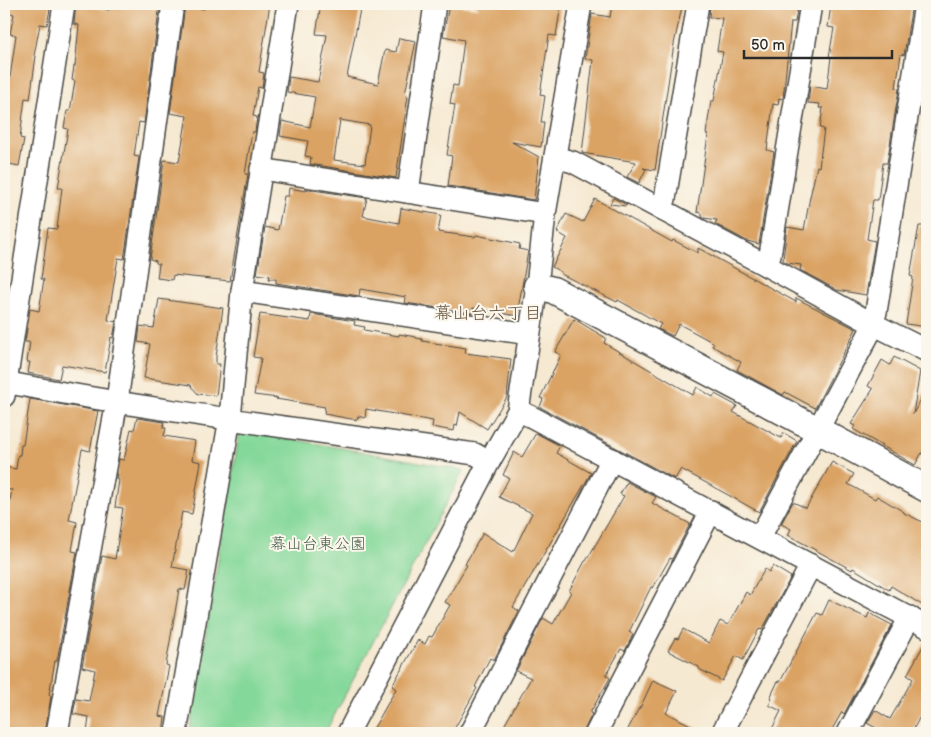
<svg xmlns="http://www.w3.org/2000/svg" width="931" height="737" viewBox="0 0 931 737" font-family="'Balsamiq Sans','Klee One',sans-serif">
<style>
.green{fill:#84d899;stroke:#588262}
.building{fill:#daa364;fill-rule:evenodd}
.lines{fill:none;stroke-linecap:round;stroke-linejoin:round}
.minor-casing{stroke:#494844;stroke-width:24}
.tertiary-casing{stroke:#494844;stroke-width:29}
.minor{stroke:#fff;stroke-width:21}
.tertiary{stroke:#fff;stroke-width:26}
.labels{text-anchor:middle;stroke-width:4;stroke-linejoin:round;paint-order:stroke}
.park-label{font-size:16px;fill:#465f4c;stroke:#fbf7ec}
.neighbourhood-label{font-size:18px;fill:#68553f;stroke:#fbf7ec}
</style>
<rect width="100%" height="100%" fill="#fbf7ec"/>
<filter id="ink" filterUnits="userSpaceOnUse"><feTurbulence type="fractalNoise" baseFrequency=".02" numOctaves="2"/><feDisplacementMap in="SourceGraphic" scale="10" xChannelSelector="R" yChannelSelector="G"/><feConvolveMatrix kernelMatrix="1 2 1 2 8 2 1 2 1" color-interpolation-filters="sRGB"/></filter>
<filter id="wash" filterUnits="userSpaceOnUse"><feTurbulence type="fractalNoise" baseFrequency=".0096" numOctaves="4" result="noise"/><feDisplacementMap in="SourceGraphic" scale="20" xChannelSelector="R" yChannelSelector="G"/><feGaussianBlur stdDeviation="1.12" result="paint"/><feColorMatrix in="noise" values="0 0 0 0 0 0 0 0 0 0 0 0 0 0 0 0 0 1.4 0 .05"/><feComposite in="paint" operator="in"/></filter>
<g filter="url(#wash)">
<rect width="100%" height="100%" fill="#f6e9d2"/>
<path class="green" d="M240,430L464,470L325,733H189Z"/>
<g id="blocks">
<g class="building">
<path d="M6,4H51L47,25L40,24L34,56H36L30,99L25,98L20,138L24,139L19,166L4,163V99H7L16,35L10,34L14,14L5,12Z"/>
<path d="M76,4L109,10L110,6L118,8L119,5L129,7L130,4H160L144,123L139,122L134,156L139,157L125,253L124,259L118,258L108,320L116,322L113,338L111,337L105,372L62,365L59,379L28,373L30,362H27L30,342H25L30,309L39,311L44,279H41L48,228L57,229L62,188H58L68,129L64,128L67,111H70L75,81L72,80L74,66H75L79,25L74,24Z"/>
<path d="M204,4H270L259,72L264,73L262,88L258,87L253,116L257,117L255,132H252L245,174H248L230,281L173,275L172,280L157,278L159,264L156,263V261L150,259L164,160L179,162L187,116L170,113L185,6L204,9Z"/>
<path d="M321,4H361L347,77L378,84L385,50L396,52L399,38L416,41L405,94L408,96L396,178L310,164L311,157L305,156L308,141L280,136L282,121L310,127L315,97L287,92L289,77L318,82L327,35L316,34ZM340,120L370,125L365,164L334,160Z"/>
<path d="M476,4H561L556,36L549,35L540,95L545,96L541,122H544L541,147L512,142L539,157L534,200L448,186L452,156L447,155L455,105L450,104L453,85L458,86L464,40L443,36L449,5L479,8Z"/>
<path d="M612,4H668L682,7L674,44L655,170L643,168L646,169L639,183L627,177L636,162L582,153L593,60L585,59L592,14L610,17Z"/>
<path d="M710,4H798L795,22H791L783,99L779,98L778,105L773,104L767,150L774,152L759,244L747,241L715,224L717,220L704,218L702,217V213L697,212L708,135L706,134L711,101H714L723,52L717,51L722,18L709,17Z"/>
<path d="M831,4H912L904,55L901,54L896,88L899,89L887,163H883L878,200H873L867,239L875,241L866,295L837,290L800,270L801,265L787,263L783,260L787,227L804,230L810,197L817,166L819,167L824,129L820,128L823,108H819L820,104L808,103L810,86L827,89L831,57H829L834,28L828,27Z"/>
<path d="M289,188L306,191V189L367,198L363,216L399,223L401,208L441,215L438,232L475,237L476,235L520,244L519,249L528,251L517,316L473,308L472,313L405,303L406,297L360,289L359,296L276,283V279H269L270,276L257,274L265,227L278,230L284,196H288Z"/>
<path d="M613,198L627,205L626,206L610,204Z"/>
<path d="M595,199L672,242L673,240L698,253V248L796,302V298L856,329L815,408L785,392L783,395L737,370L741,362L712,346L714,343L679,324L673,336L658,329L661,324L618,300L617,302L561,274V272L552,267L567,238L557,232L566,214L583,222Z"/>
<path d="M919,226H927V327L906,324L913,277L910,276Z"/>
<path d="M159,299L223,308L216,357V364H220L216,396L198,394L191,386V385L144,378L150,344L138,342L140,326L154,328Z"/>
<path d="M260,314L310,321L311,314L355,321L354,325L365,327L364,330L399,336V334L416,337V338L422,339V341L466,348L465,353L511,359L507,397L487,429L460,412L457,426L455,425L454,431L432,427L433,421L366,409L365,418L358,416L357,420L324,414L325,407L276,399L278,398L254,395L261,358L253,357Z"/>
<path d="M574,319L606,338L604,343L693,395L697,387L713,397L715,394L737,406L733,412L781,438L784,433L797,441L759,512L681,469L675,479L540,407L543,399L540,398L561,355L555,352Z"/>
<path d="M894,357L920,371L913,414L927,388V444L915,465L853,429L855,426L851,424L873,389L868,386L882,360L890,365Z"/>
<path d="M30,399L98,411L90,451L82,449L69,520L77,522L72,551L77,552L57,661H55L49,695L51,696L45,733H4V525H5L12,490L4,489V467L16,469L18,455H20L21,445H23Z"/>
<path d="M137,418L164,422L163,428H166L164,436L195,441L192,460L201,462L192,514L182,512L172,567L189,570L185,590L179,589L166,665L169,666L159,716L165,717L163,733H87L89,717L73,714L76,699L89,701L95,670L82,667L102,556L115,559L123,508L115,507L119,480L116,479L119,459L124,460L131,429L134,430Z"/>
<path d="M536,433L560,446L556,453L591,473L513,607L519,611L494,660L490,658L475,687L477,688L452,733H371L396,689L392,686L418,640L425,644L429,636L432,637L450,605L445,602L467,565L465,564L483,533L513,552L532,513L499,497L509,478L503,475L514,452L522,457Z"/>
<path d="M832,462L854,474L848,484L875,499L877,496L904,512V513L927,524V608L891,586L889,590L853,568L852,570L788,535L791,529L781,524L793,502L806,508Z"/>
<path d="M627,482L656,497L652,503L690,524L672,559L670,558L653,588L651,587L629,632L633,634L625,651L621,649L606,675L610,678L590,713L592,714L583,733H500L531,678L516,671L543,618L553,624L571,592L569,591L585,561H586L624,496L620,494Z"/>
<path d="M773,566L791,577L762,630L759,629L743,660L736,656L722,681L699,669V667L668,651L675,638L678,639L683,629L709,643L720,621L728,625L746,592L750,595L765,569L769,572Z"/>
<path d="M829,600L867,618L869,613L892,625L844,714L842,712L830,733H770L781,711L769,705L772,699L770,698L778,681L780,682L817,613L822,615Z"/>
<path d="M927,639V703L912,732L914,733H882L883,732L867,723L875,710L890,719L913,679L907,675Z"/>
<path d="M653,680L677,691L666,713L707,733H626L639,708H640Z"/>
</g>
</g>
</g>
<g filter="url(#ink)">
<use href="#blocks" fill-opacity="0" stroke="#494844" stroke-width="1"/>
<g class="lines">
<defs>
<g id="minor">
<path d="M555,157L573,162L767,266L873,324L927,351"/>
<path d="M261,169L545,214"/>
<path d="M408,192L435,4"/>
<path d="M661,209L665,199L698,4"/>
<path d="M767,266L770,255L811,4"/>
<path d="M242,291L529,334"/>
<path d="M4,382C160,412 318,431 475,454L489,462"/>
<path d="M4,396L64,4"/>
<path d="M518,411L530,416L927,627"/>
<path d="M760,537L869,334L876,312L925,4"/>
<path d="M57,733L117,401L173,4"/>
<path d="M176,733L230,418L242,291L288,4"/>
<path d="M348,733L489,462L518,411L537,286L545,214L581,4"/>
<path d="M470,733L612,459"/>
<path d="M596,733L711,511"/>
<path d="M722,733L811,565"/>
<path d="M848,733L910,617"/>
</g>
<path id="tertiary" d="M537,286L553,290L818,430L927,489"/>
</defs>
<use href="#minor" class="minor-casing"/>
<use href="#tertiary" class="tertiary-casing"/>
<use href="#minor" class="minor"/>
<use href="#tertiary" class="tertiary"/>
</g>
</g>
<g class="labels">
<g class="park-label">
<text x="318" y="549">幕山台東公園</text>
</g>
<g class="neighbourhood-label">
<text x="488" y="319">幕山台六丁目</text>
</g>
</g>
<rect width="931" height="737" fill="none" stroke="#fbf7ec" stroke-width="20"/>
<path d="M744 50v8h148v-8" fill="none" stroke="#2b2b2b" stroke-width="2.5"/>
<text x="751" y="50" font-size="15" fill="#2b2b2b" stroke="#fbf7ec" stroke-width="4" paint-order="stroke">50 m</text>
</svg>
